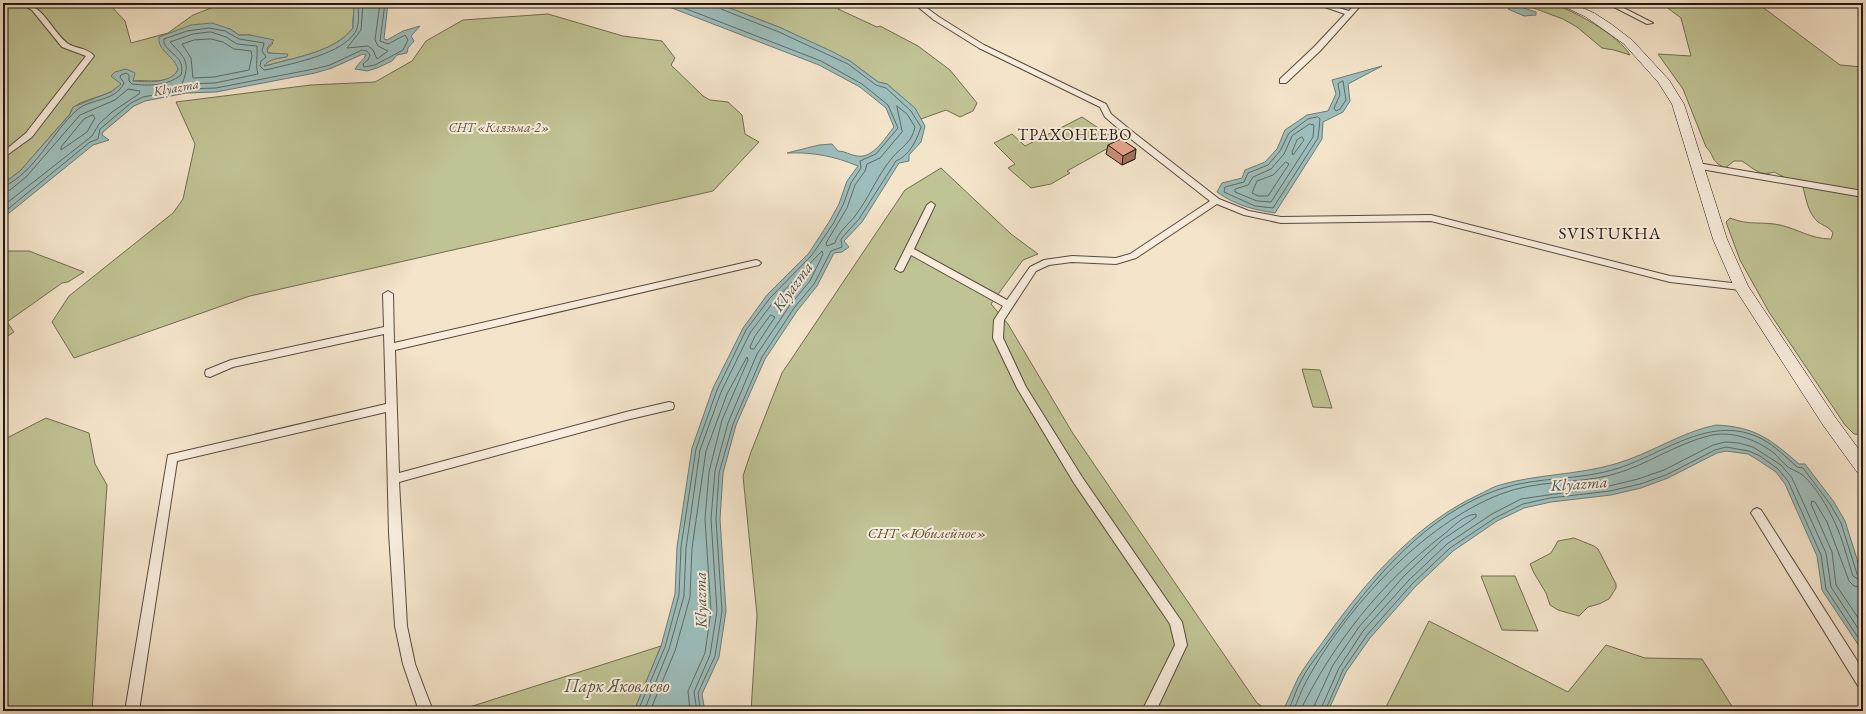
<svg xmlns="http://www.w3.org/2000/svg" width="1866" height="714" viewBox="0 0 1866 714" font-family="'EB Garamond',serif">
<style>
.green{fill:#c0c394;stroke:#706d52}
.water{fill:#9dbebc;stroke:#6b7b78}
.lines{fill:none;stroke-linecap:round;stroke-linejoin:round}
.shore{stroke:#5f6a66;stroke-width:1}
.street-casing{stroke:#564a3f;stroke-width:2}
.secondary-casing{stroke:#211711;stroke-width:1}
.street{fill:#f8eddd;fill-rule:evenodd}
.secondary{fill:#f8eddd;fill-rule:evenodd}
.wall{fill:#c68d76;stroke:#211711}
.shaded-wall{fill:#a17360;stroke:#211711}
.building{fill:#e6a489;stroke:#211711}
.labels{text-anchor:middle;stroke-width:4;stroke-linejoin:round;paint-order:stroke}
.far-water-label{font-size:13px;font-style:italic;fill:#4c514d;stroke:#f8eddd}
.far-park-label{font-size:13px;font-style:italic;fill:#59533f;stroke:#f8eddd}
.park-label{font-size:15px;font-style:italic;fill:#59533f;stroke:#f8eddd}
.neighbourhood-label{font-size:16px;letter-spacing:1px;fill:#211711;stroke:#f8eddd}
.water-label{font-size:16px;font-style:italic;fill:#4c514d;stroke:#f8eddd}
.quarter-label{font-size:17px;letter-spacing:1px;fill:#211711;stroke:#f8eddd}
.near-park-label{font-size:18px;font-style:italic;fill:#59533f;stroke:#f8eddd}
</style>
<rect width="100%" height="100%" fill="#f4e4ca"/>
<filter id="stains"><feTurbulence type="fractalNoise" baseFrequency=".005" numOctaves="4"/><feColorMatrix values="0 0 0 0 .2 0 0 0 0 .09 0 0 0 0 .02 0 0 0 .5 -.17"/></filter>
<radialGradient id="worn" r=".72"><stop offset=".6" stop-color="#630" stop-opacity="0"/><stop offset="1" stop-color="#630" stop-opacity=".3"/></radialGradient>
<g class="green">
<path d="M3,3H108L125,21L131,43L168,33L193,15L224,3H354C355,11 352,19 353,28C335,52 296,57 269,65L263,66C268,59 278,58 286,57L288,55L268,53L266,51L273,43L250,35H239L230,29L163,49L177,62L178,70C169,86 147,79 132,81C122,82 118,88 110,92C101,97 79,101 73,108C71,110 71,112 70,114L20,171L3,184Z"/>
<path d="M717,3L844,4L838,9L877,27L880,26L918,46L950,70L977,103L973,111L960,117L946,110L921,119L914,108L887,84L878,82L850,61L781,28Z"/>
<path d="M1520,3C1529,3 1540,1 1548,3C1569,7 1620,36 1630,55L1614,50L1602,48L1577,27L1563,19Z"/>
<path d="M1661,3H1757L1840,65L1863,67V435L1854,434L1845,425L1769,312L1740,260L1726,222L1730,218C1750,226 1761,221 1780,225C1798,229 1811,239 1831,239L1833,233C1829,227 1824,226 1818,222C1808,213 1806,199 1803,187L1774,172C1760,177 1753,168 1742,161H1734L1725,168C1709,160 1716,157 1706,147L1683,89L1658,54L1691,56L1681,18Z"/>
<path d="M548,14L623,36L662,41L675,58L671,65L703,96L710,100L728,102L742,115L745,134L759,142L713,191L250,296L74,358L52,322L69,296L173,213L183,199L195,144L176,102L311,85L375,82L412,61L426,41L463,20Z"/>
<path d="M1082,117L1119,142L1067,171L1070,173L1051,184L1031,188L1008,168L1015,164L994,143L1012,134L1025,146Z"/>
<path d="M941,168L1011,234L1038,254L1023,260L991,304L1008,324L1072,432L1257,703L1269,711H751L757,615L743,476L751,452L782,373L905,190Z"/>
<path d="M3,251H29L84,272L68,282L62,283L7,322L14,332L3,339Z"/>
<path d="M1302,369L1320,370L1332,408L1313,407Z"/>
<path d="M46,418L89,433L95,464L107,485L92,711H3V440Z"/>
<path d="M1574,538L1594,546L1598,549L1616,584V588L1609,599L1599,604L1588,607L1579,616L1558,610L1550,605L1546,593L1534,573L1530,564L1551,553L1558,541Z"/>
<path d="M1481,576H1515L1538,631L1502,630Z"/>
<path d="M1429,621L1568,692L1606,645L1645,658L1702,659L1735,711H1384Z"/>
<path d="M661,646L634,711H457Z"/>
</g>
<g class="water">
<path d="M354,3H388L384,39L387,40L403,31L420,26L411,36L414,41L408,48L407,53L397,55L392,61L377,68L367,71L355,69C358,63 364,60 366,55L363,54L332,68L315,73L216,92L186,93L145,101L134,106L103,132L102,135L109,140L93,145L3,218V184L20,171L70,114L73,107L111,92L121,84L111,76L115,72L126,69L135,73L133,81C147,82 170,84 178,70C176,57 157,51 159,37L191,25L212,23L230,29L239,35H250L274,40L267,48L268,53L288,54L287,57C279,58 269,59 264,66L269,65C296,57 335,52 353,28Z"/>
<path d="M659,3H717L781,28L831,51L850,61L878,82L887,84L915,108L925,126L921,142L909,155V161L899,163L862,222L844,241L849,247L842,252L834,253L817,286L797,311L765,359L736,425L723,473L720,519L726,611L719,657L702,694L704,706L710,711H634L661,646L675,594L677,547L692,448L713,388L743,328L767,295L809,253L829,222L839,204L847,181L858,166C834,156 813,152 787,153L819,145L832,144L838,151C845,151 850,155 857,156C873,159 885,138 894,127L886,108L860,87L819,65Z"/>
<path d="M1512,4L1536,12V15L1524,16L1508,9Z"/>
<path d="M1382,66L1348,84L1350,101L1343,112L1323,122L1322,139L1275,213C1254,210 1235,205 1217,192L1222,183L1242,178L1245,170L1265,162L1277,149L1285,130L1307,115L1328,111L1336,94L1332,80Z"/>
<path d="M1716,425C1756,427 1770,439 1799,464H1805L1834,502L1845,521L1863,578V652L1822,590L1817,556L1785,484L1776,472L1758,460L1748,454L1726,451L1717,453L1668,478L1641,488L1611,495L1551,502L1524,508L1497,521L1453,551L1415,587L1370,638L1346,672L1328,711H1283C1288,700 1293,689 1298,678C1305,666 1314,654 1322,643C1363,585 1412,526 1478,495C1485,492 1492,487 1500,485C1537,474 1578,475 1615,464C1650,454 1681,432 1716,425Z"/>
</g>
<g class="lines">
<g class="shore">
<path d="M363,3L361,30L347,48L368,46L373,50L377,59L388,51L378,46L375,40L380,3"/>
<path d="M211,32L226,37L237,44L257,46C258,56 255,64 258,74L215,83L182,84C191,62 185,58 170,42L193,34Z"/>
<path d="M211,39L223,42L234,49L251,51L252,56L249,70L214,77L193,78L191,58L182,44L194,40Z"/>
<path d="M1343,81L1346,100L1340,109L1336,111L1334,108L1340,95L1338,84Z"/>
<path d="M897,106L907,114L915,127C912,143 901,147 892,158C877,176 869,198 855,216C848,225 838,232 835,243L827,246L826,243L847,208L855,185L865,171L867,164L880,158L902,132Z"/>
<path d="M93,115L95,118L87,132L61,150V147L84,119Z"/>
<path d="M1318,117L1320,119L1318,138L1273,208L1255,206L1224,192L1225,187L1244,182L1248,173L1268,165L1280,151L1289,133L1308,119Z"/>
<path d="M1310,124L1314,125L1313,137L1271,202L1257,201L1235,192V189L1248,185L1253,177L1271,169L1284,154L1292,136Z"/>
<path d="M1302,137L1304,140L1293,155L1292,152L1297,140Z"/>
<path d="M1286,162L1289,164L1268,196H1258L1252,193L1257,181L1273,175Z"/>
<path d="M3,187C36,172 51,133 77,110C91,98 115,102 124,83L120,77L121,75L126,73L129,75V81L132,84C149,86 167,86 181,75C187,55 162,52 164,39L187,31L209,28L225,31L239,39L264,43L262,51L266,57L261,61L260,66L264,70L270,69C294,63 343,54 356,31C360,23 358,11 358,3"/>
<path d="M3,192L10,190L26,177L80,115L115,100L128,89L140,91L139,94L112,112L99,124L92,136L3,206"/>
<path d="M3,213L90,142L98,139L100,129L131,103L143,97L185,89L216,88L314,69L330,65L362,50L367,51L370,55L368,60L363,64L364,67L375,65L403,50L408,40L405,35L388,44L380,41L385,3"/>
<path d="M771,315L775,317L754,349H751L750,347L755,336Z"/>
<path d="M1863,588L1854,586L1849,581L1827,522L1815,502L1812,501L1811,504L1832,552L1836,585L1863,625"/>
<path d="M638,711L665,647L679,595L681,547L696,449L717,390L746,330L770,298L812,255L833,224L843,205L851,183L861,168L860,161L876,154L898,128L888,105L862,84L821,61L671,3"/>
<path d="M644,711L669,649L684,596L686,548L700,450L721,392L750,333L774,301L822,251L823,254L810,281L790,305L757,354L728,423L715,471L711,519L717,611L710,655L694,692L697,711"/>
<path d="M650,711L675,651L690,597L692,548L706,451L727,394L747,357L748,360L722,420L709,472L705,519L711,611L705,653L688,691L690,711"/>
<path d="M704,711L700,707L698,693L715,656L722,611L716,519L719,473L733,424L762,357L794,308L814,284L831,251L842,247L841,239L859,219L896,161C909,156 917,140 921,127L911,111L886,88L876,85L848,64L779,32L721,9L718,3"/>
<path d="M1288,711C1293,701 1296,689 1302,679C1309,665 1320,653 1329,640C1372,580 1427,513 1500,489C1539,476 1580,481 1619,468C1665,453 1712,413 1762,439C1775,446 1786,457 1797,467L1803,468L1830,504L1841,523L1857,574L1863,577"/>
<path d="M1293,711C1298,701 1301,690 1307,680C1346,608 1423,524 1501,494C1536,480 1575,484 1611,475C1646,466 1676,443 1712,435C1733,431 1758,440 1775,454C1779,458 1783,463 1788,467C1792,470 1797,471 1801,474C1813,482 1829,509 1835,523C1843,540 1847,558 1853,576L1863,582"/>
<path d="M1300,711C1334,642 1382,582 1443,535C1453,527 1463,515 1476,514V517L1442,540L1404,576L1359,627L1333,665L1315,704L1314,711"/>
<path d="M1320,711L1339,668L1363,631L1409,580L1447,544L1492,514L1521,499L1609,486L1638,479L1664,470L1713,445L1725,442L1739,443L1753,447L1781,465L1792,478L1826,553L1831,587L1863,636"/>
<path d="M1325,711L1343,670L1367,635L1412,584L1450,548L1495,518L1523,504L1550,498L1610,491L1640,484L1666,475L1715,450L1726,447L1749,451L1760,456L1778,469L1788,481L1821,555L1826,589L1863,645"/>
</g>
<defs>
<g id="street">
<path d="M19,3C43,3 50,29 67,43C75,49 87,47 94,56L32,137L3,158V152L26,133L86,56L62,47L32,10Z"/>
<path d="M913,3H920L939,17L984,45L1106,104L1111,114L1133,132L1219,199L1249,211L1281,217L1431,215L1670,276L1741,284L1746,287L1741,290L1670,282L1431,221L1281,223L1244,215L1217,204L1136,258L1116,264L1072,262L1049,265L1036,271L1004,320L1003,338L1026,387L1082,477L1182,622L1187,645L1156,711H1142L1175,645L1170,624L1074,483L1017,388L993,338L994,320L1003,306L911,255L903,271L900,272L895,269L927,205L931,202L935,205L914,249L1007,300L1030,267L1044,260L1072,256L1116,258L1130,254L1210,201L1127,136L1105,117L1100,107L979,48L934,20Z"/>
<path d="M1313,3H1323L1349,11L1356,3H1363L1320,51L1286,83H1280V79L1314,47L1345,14Z"/>
<path d="M1606,3H1614L1653,23L1647,24Z"/>
<path d="M1698,163L1863,191V197L1695,168V164Z"/>
<path d="M756,260L759,261L761,263L759,265L395,350L399,473L626,412L669,402L673,403L674,406L673,409L669,410L626,420L399,482L407,626L415,664L433,711H419L403,664L395,626L389,533L386,412L177,461L139,711H125L168,455L386,404L384,334L233,367L210,377L206,376L205,373L206,370L231,360L384,327L383,294L388,291L393,294L394,343Z"/>
<path d="M1757,508L1761,510L1863,670V688L1858,686L1753,516L1751,513L1753,510Z"/>
</g>
<path id="secondary" d="M1557,3H1571L1594,13L1611,24L1632,40L1669,80L1684,104L1727,239L1748,286L1835,417L1863,455V474L1857,472L1823,425L1734,287L1713,239L1672,104L1658,82L1624,44L1586,17Z"/>
</defs>
<use href="#street" class="street-casing"/>
<use href="#secondary" class="secondary-casing"/>
<use href="#street" class="street"/>
<use href="#secondary" class="secondary"/>
</g>
<path class="wall" d="M1108,145L1135,159L1122,165L1106,154Z"/>
<path class="shaded-wall" d="M1136,149L1135,159L1122,165L1123,156Z"/>
<path class="building" d="M1121,139L1136,149L1123,156L1108,145Z"/>
<g class="labels">
<g class="far-water-label">
<text transform="translate(176 87) rotate(-10)" y="5">Klyazma</text>
</g>
<g class="far-park-label">
<text x="499" y="132">СНТ «Клязьма-2»</text>
</g>
<g class="park-label">
<text x="927" y="538">СНТ «Юбилейное»</text>
</g>
<g class="neighbourhood-label">
<text x="1075" y="140">ТРАХОНЕЕВО</text>
</g>
<g class="water-label">
<text transform="translate(792 286) rotate(-54)" y="6">Klyazma</text>
<text transform="translate(1579 483) rotate(-4)" y="6">Klyazma</text>
<text transform="translate(700 600) rotate(-91)" y="6">Klyazma</text>
</g>
<g class="quarter-label">
<text x="1610" y="239">SVISTUKHA</text>
</g>
<g class="near-park-label">
<text x="617" y="692">Парк Яковлево</text>
</g>
</g>
<rect width="1866" height="714" fill="none" stroke="#f4e4ca" stroke-width="16"/>
<rect x="4" y="4" width="1858" height="706" fill="none" stroke="#211711" stroke-width="2"/>
<rect x="8" y="8" width="1850" height="698" fill="none" stroke="#211711"/>
<rect width="100%" height="100%" filter="url(#stains)"/>
<rect width="100%" height="100%" fill="url(#worn)"/>
</svg>
